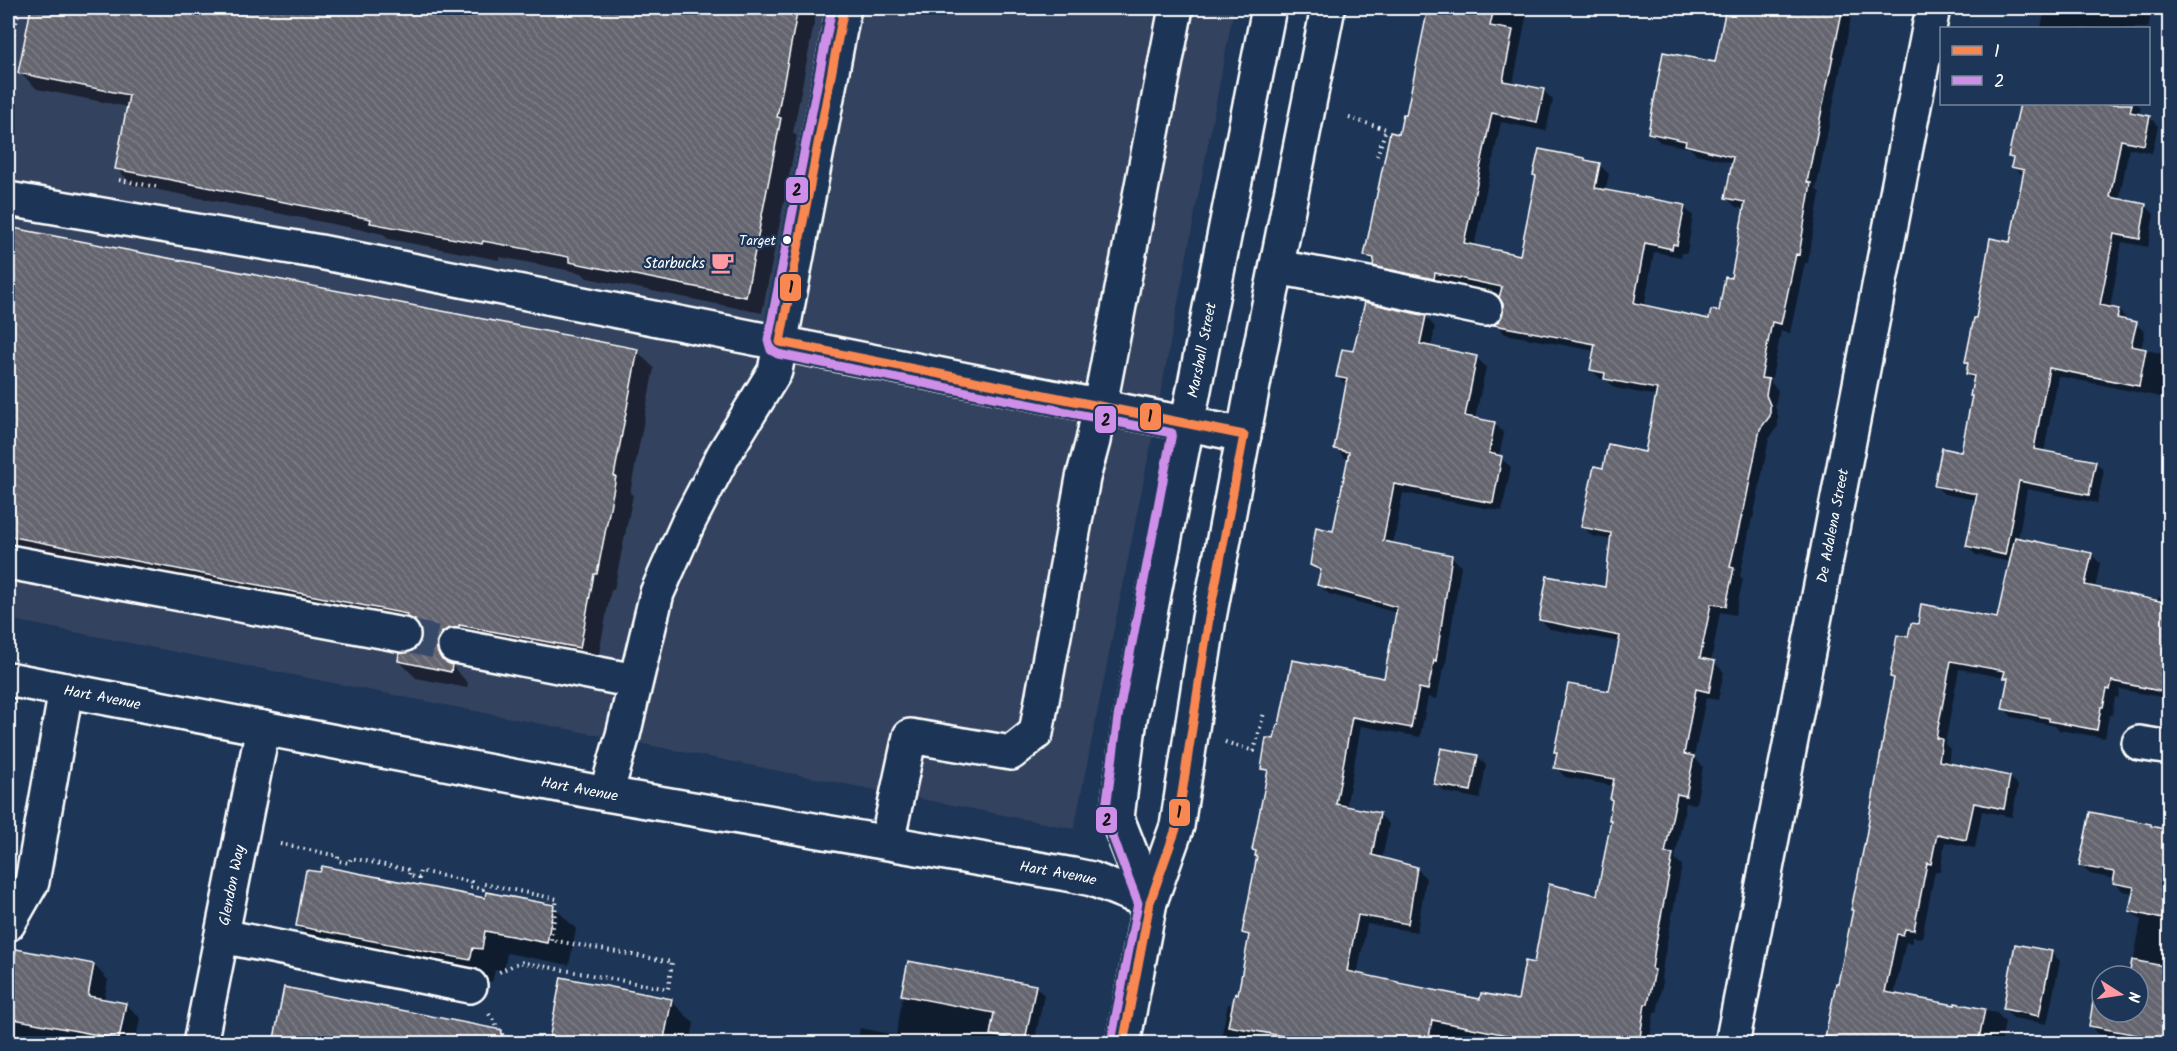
<svg xmlns="http://www.w3.org/2000/svg" width="2177" height="1051" viewBox="0 0 2177 1051" font-family="Kalam,sans-serif">
<style>
.built{fill:#33435e}
.shadow{fill:#0007}
.building{fill:url(#building-back-hatch);stroke:#fff;stroke-width:1.5}
.lines{fill:none;stroke-linecap:round;stroke-linejoin:round}
.minor-tunnel{stroke:#344968;stroke-width:33;stroke-dasharray:33 16;stroke-linecap:butt}
.minor-casing{stroke:#fff;stroke-width:38}
.path{stroke:#fff;stroke-width:4;stroke-dasharray:1.5 4.5;stroke-linecap:butt}
.minor{stroke:#1d3557;stroke-width:33}
.bus-1-casing{stroke:#1d3557;stroke-width:14}
.bus-2-casing{stroke:#1d3557;stroke-width:14}
.bus-1{stroke:#f88751;stroke-width:9}
.bus-2{stroke:#ce8fe9;stroke-width:9}
.bus-dot{fill:#fff;stroke:#1d3557;stroke-width:2}
.labels{text-anchor:middle;stroke-width:4.5;stroke-linejoin:round;paint-order:stroke}
.bus-label{font-size:14px;fill:#fff;stroke:#1d3557;text-anchor:end}
.poi-label{font-size:15px;fill:#fff;stroke:#1d3557;text-anchor:end}
.street-label{font-size:15px;fill:#fff;stroke:#1d3557}
.line-badge{stroke:#1d3557;stroke-width:2}
.pale-badge-label{font-size:16px;text-anchor:middle;font-weight:bold;fill:#111}
</style>
<defs>
<pattern id="building-back-hatch" width="6" height="6" patternUnits="userSpaceOnUse" patternTransform="scale(1.5)"><rect width="6" height="6" fill="#65656f"/><path d="M-1 5l2 2M0 0l6 6M5-1l2 2" fill="none" stroke="#7c7c85"/></pattern>
</defs>
<rect width="100%" height="100%" fill="#1d3557"/>
<filter id="ink" filterUnits="userSpaceOnUse"><feTurbulence type="fractalNoise" baseFrequency=".0167" numOctaves="2"/><feDisplacementMap in="SourceGraphic" scale="12" xChannelSelector="R" yChannelSelector="G"/><feConvolveMatrix kernelMatrix="1 2 1 2 8 2 1 2 1" color-interpolation-filters="sRGB"/></filter>
<g filter="url(#ink)">
<path class="built" d="M8,8H1234L1150,449L1074,829L8,619Z"/>
<g class="shadow">
<path d="M33,8H822H817L793,133L797,136L762,313L587,278L582,273L500,257L499,260L388,239L383,234L133,185L116,168L128,107L37,89L20,73Z"/>
<path d="M1429,8H1528L1513,84L1543,90L1553,100L1546,131L1501,122L1474,247L1521,256L1585,159L1599,165L1609,174L1605,192L1684,207L1693,216L1687,253H1682L1681,257L1654,252L1644,307L1710,321L1720,313L1732,280L1745,209L1736,207L1727,198L1733,163L1696,154L1690,148L1660,142L1650,132L1716,64L1727,9L1719,8H1853L1816,189L1820,193L1808,263H1805L1790,333L1781,331L1771,383L1778,390L1775,406L1778,415V426L1769,439L1753,519L1752,518L1740,576L1743,579L1735,615L1720,612L1711,662H1714L1724,672L1718,700L1706,698L1694,757L1703,767L1696,804L1686,803L1675,859L1682,865L1664,958L1661,979L1663,981L1657,1013L1654,1012L1649,1044H1220L1228,1004L1234,1005L1239,996L1250,939L1244,933L1259,857L1254,849L1269,774L1263,768L1275,741L1385,679L1397,613L1329,594L1319,585L1322,575L1312,565L1334,533L1349,458H1345L1336,448L1348,387L1337,376L1354,353L1426,317L1435,327L1431,348L1476,357L1486,367L1475,419L1494,423L1504,433L1499,457L1511,467L1502,511L1403,493L1393,544L1451,556L1461,566L1445,669H1443L1437,699L1428,697L1420,737L1361,726L1346,808L1379,814L1389,824L1382,859L1416,868L1426,878L1417,932L1367,924L1357,975L1481,1000L1519,1001L1535,965L1598,896L1613,821L1614,786L1565,777L1556,767L1558,753L1556,751L1610,693L1620,642L1550,629L1540,619L1607,589L1612,540L1592,536L1583,526L1604,470L1646,453L1657,396L1615,388L1608,381L1601,379L1591,370L1595,351L1505,334L1497,325L1505,313L1502,294L1445,282L1443,288L1384,275L1366,255L1400,136L1407,116Z"/>
<path d="M1556,8H1583L1582,13Z"/>
<path d="M2045,8H2166L2165,16L2151,13L2148,28H2041Z"/>
<path d="M2020,104H2137L2141,107L2139,115L2149,117L2158,126L2152,153L2129,148L2119,201L2146,206L2154,214L2148,247L2122,242L2110,308L2118,310L2127,319L2126,321L2136,324L2145,332L2141,349L2170,355V399L2058,376L2044,452L2095,462L2104,471L2097,503L2027,489L2018,540L2091,554L2100,563L2095,589L2157,602L2158,597L2169,599L2170,595V699L2120,689L2118,698L2115,697L2112,715H2109L2105,738L2059,730L2055,726L2012,717L2004,708L2009,681L2005,678L1959,669L1945,744L1950,749L1948,765L2010,777L2018,786L2012,817L1982,811L1975,848L1945,842L1940,872L1935,871L1922,938L1913,937L1912,943L1906,942L1894,995L1997,1013L2005,1022L2001,1044H1826L1854,911L1852,909L1896,681L1891,676L1909,639L1999,620L2011,562L1976,555L1967,546L1977,500L1944,494L1935,485L1962,453L1974,398L1971,395L1974,381L1967,374L1977,320L2012,244L2024,176L2013,167L2014,161L2010,157Z"/>
<path d="M8,229L637,351L654,368L630,493L633,495L614,590H611L597,664L453,661L454,668L468,683L467,688L416,678L399,661L418,649L423,639L421,629L8,549Z"/>
<path d="M8,748L15,758L8,804Z"/>
<path d="M1478,757L1486,765L1480,799L1445,792L1436,783Z"/>
<path d="M2151,825L2154,828L2170,831V1044H2149L2099,1034L2090,1025L2102,992V1012H2138V976H2131L2141,920L2130,911L2134,893L2123,891L2114,882L2115,879L2090,874L2081,866Z"/>
<path d="M486,899L554,907L576,929L569,965L507,953L504,971L495,970L492,982L320,949L298,926Z"/>
<path d="M17,951L94,965L108,980L104,1000L126,1004L140,1018L135,1044H8V1006Z"/>
<path d="M2051,952L2060,961L2047,1024L2013,1018L2004,1009Z"/>
<path d="M909,963L1035,986L1044,995L1034,1044H857L860,1028L896,1035Z"/>
<path d="M671,1001L694,1023L690,1044H555L551,1039Z"/>
</g>
<g class="building">
<path d="M31,8H798L777,117L781,118L746,297L569,262V257L483,241L482,244L370,223L371,219L115,169L129,95L18,73Z"/>
<path d="M1428,8H1494L1490,26L1513,30L1503,81L1544,89L1537,123L1492,113L1464,243L1520,255L1536,176L1533,175L1539,149L1585,158V160L1600,163L1595,188L1685,205L1677,245L1673,244L1672,249L1645,243L1634,303L1709,319L1711,310L1719,311L1725,277L1731,278L1745,202L1725,198L1733,157L1685,145L1686,141L1648,133L1663,52L1715,62L1726,8H1819L1842,12L1807,182L1811,183L1799,255L1796,254L1781,324L1772,322L1761,378L1769,379L1766,395L1770,405V416L1760,429L1744,510H1743L1730,567L1734,568L1726,606L1711,604L1700,658L1715,661L1709,692L1696,689L1684,754L1694,756L1686,796L1677,794L1665,853L1673,854L1655,948L1652,969L1655,970L1648,1004H1645L1639,1044H1511L1512,1036L1432,1020L1428,1044H1326L1228,1026L1235,993L1238,994L1249,935L1242,933L1257,856H1255L1256,851L1252,850L1268,770L1261,769L1266,738L1274,739L1277,725H1279L1292,660L1384,678L1397,607L1317,585L1321,570L1310,565L1316,527L1333,531L1349,452L1334,449L1347,379L1336,377L1342,349L1353,351L1365,302L1426,316L1420,344L1477,356L1465,416L1495,422L1489,453L1502,456L1493,503L1394,484L1383,541L1452,555L1436,661L1434,660L1428,690L1419,688L1411,728L1352,717L1336,804L1380,813L1372,855L1417,867L1408,924L1358,915L1347,971L1398,982V983L1480,999L1481,993L1518,1000L1525,961L1534,963L1549,884L1597,895L1611,820H1609L1610,813L1612,800L1610,799L1614,779L1554,768L1557,752H1554L1568,684L1609,691L1620,636L1539,620L1547,576L1605,587L1611,533L1581,527L1594,466L1603,468L1608,444L1645,452L1657,389L1604,379L1605,373L1590,370L1595,344L1494,325L1499,321L1503,312V304L1499,298L1502,287L1435,273L1434,279L1373,266L1374,258L1364,256L1390,132L1399,134L1403,114L1406,115Z"/>
<path d="M2020,104H2132L2130,112L2150,116L2144,145L2121,140L2110,197L2146,204L2140,239L2114,234L2100,305L2119,309L2117,318L2137,322L2131,346L2146,349L2139,386L2049,368L2034,449L2096,461L2089,495L2019,481L2005,555L1966,546L1977,494L1934,486L1942,448L1961,452L1972,396H1970L1974,376L1966,374L1968,363L1965,362L1974,318H1976L1990,238L2010,242L2024,170L2011,167L2013,158L2008,157Z"/>
<path d="M8,227L638,349L614,476L616,477L597,574H594L580,648L459,625V628H449L441,633L437,643L438,653L442,660L452,665L451,672L398,661L399,653L410,652L417,648L421,639L420,628L415,620L406,617L407,614L8,536Z"/>
<path d="M2015,537L2092,553L2085,585L2169,603V693L2112,681L2110,690L2107,689L2103,707H2101L2097,730L2049,721V718L2002,709L2008,678H2003L2005,671L1951,661L1936,738L1942,739L1939,761L2010,776L2004,809L1974,803L1966,840L1937,834L1931,864L1927,863L1914,930L1905,929L1903,935L1897,934L1885,992L1955,1005V1003L1985,1009L1978,1044H1831L1832,1038L1825,1037L1836,983H1838L1853,910H1851L1866,836L1894,678L1890,677L1897,635L1908,637L1911,623L1918,624L1921,604L1997,618Z"/>
<path d="M1441,748L1478,755L1471,791L1434,784Z"/>
<path d="M2090,812L2151,824V826L2169,830V886L2162,919L2129,911L2134,887L2113,883L2115,872L2079,866Z"/>
<path d="M322,866L485,898L486,892L554,905L547,943L485,931L482,949L473,948L470,960L296,926L306,870L320,872Z"/>
<path d="M2015,944L2052,951L2039,1016L2003,1009Z"/>
<path d="M16,949L94,964L88,996L126,1003L119,1039L8,1018V993Z"/>
<path d="M2132,960L2169,967V1044H2138V1035L2089,1026L2095,990L2102,991V1012H2138V976H2129Z"/>
<path d="M908,961L1036,985L1025,1041L990,1035L994,1013L901,995Z"/>
<path d="M561,977L672,999L663,1044H567L549,1040Z"/>
<path d="M284,987L502,1030L501,1044H273Z"/>
</g>
<g class="lines">
<path class="minor-tunnel" d="M403,635L455,646"/>
<defs>
<g id="minor">
<path d="M8,199L320,252L1244,435"/>
<path d="M1277,267L1368,284L1485,309"/>
<path d="M8,562L403,635"/>
<path d="M455,646L635,681"/>
<path id="s1" d="M8,679L606,794L1073,875L1092,879L1150,902"/>
<path d="M2139,743L2170,748"/>
<path d="M606,794L623,735L657,593L689,521L724,454L775,371L844,8"/>
<path d="M887,842L910,736L1011,753L1036,733L1083,478L1093,441L1176,8"/>
<path id="s2" d="M1150,902L1117,818L1119,801L1130,719L1154,593L1269,8"/>
<path d="M8,924L32,882L66,690"/>
<path d="M222,936L470,986"/>
<path id="s3" d="M200,1044L263,728"/>
<path d="M1123,1044L1150,902L1177,826L1209,618L1254,380L1328,8"/>
<path id="s4" d="M1732,1044L1933,8"/>
</g>
</defs>
<use href="#minor" class="minor-casing"/>
<g class="path">
<path d="M8,64L19,8"/>
<path d="M1349,118L1386,129L1377,156"/>
<path d="M119,180L158,187"/>
<path d="M1225,742L1254,751L1264,713"/>
<path d="M280,844L338,856V861L349,863L351,858L410,870L409,876L419,878L420,871L471,882L470,887L483,889L484,884L557,899L551,940L672,962L668,989L520,962L499,972"/>
<path d="M489,1014L504,1037L535,1044"/>
</g>
<use href="#minor" class="minor"/>
<defs>
<path id="bus-1" d="M844,8L780,342L1244,435L1209,618L1177,826L1150,902L1123,1044"/>
<path id="bus-2" d="M832,8L768,340L771,350L778,354L1172,433L1118,717L1105,816L1138,903L1111,1042"/>
</defs>
<use href="#bus-1" class="bus-1-casing"/>
<use href="#bus-2" class="bus-2-casing"/>
<use href="#bus-1" class="bus-1"/>
<use href="#bus-2" class="bus-2"/>
</g>
</g>
<defs>
<symbol id="cafe-bare" viewBox="-9 -9 18 18"><path d="M-5.5-4.5H6V0H3Q3 3.5 0 3.5H-2.5Q-5.5 3.5-5.5 0ZM3-3.2v2h1.7v-2ZM-6 4.5H4V6H-6Z" fill="#ff9aa2" stroke="#1d3557" stroke-width="2.5" paint-order="stroke"/></symbol>
</defs>
<g fill-rule="evenodd">
<use href="#cafe-bare" x="706" y="246" width="33" height="33"/>
</g>
<circle class="bus-dot" cx="787" cy="240" r="5"/>
<g class="labels">
<g class="bus-label">
<text x="776" y="245">Target</text>
</g>
<g class="poi-label">
<text x="705" y="268">Starbucks</text>
</g>
<g class="street-label">
<text dy="5" stroke="none"><textPath href="#s2" startOffset="566">Marshall Street</textPath></text>
<text dy="5" stroke="none"><textPath href="#s4" startOffset="528">De Adalena Street</textPath></text>
<text dy="5" stroke="none"><textPath href="#s1" startOffset="96">Hart Avenue</textPath></text>
<text dy="5" stroke="none"><textPath href="#s1" startOffset="582">Hart Avenue</textPath></text>
<text dy="5" stroke="none"><textPath href="#s1" startOffset="1068">Hart Avenue</textPath></text>
<text dy="5" stroke="none"><textPath href="#s3" startOffset="162">Glendon Way</textPath></text>
</g>
</g>
<g class="line-badge">
<rect x="785" y="176" width="24" height="28" rx="6" fill="#ce8fe9"/>
<rect x="779" y="273" width="23" height="29" rx="6" fill="#f88751"/>
<rect x="1139" y="402" width="23" height="29" rx="6" fill="#f88751"/>
<rect x="1094" y="405" width="23" height="29" rx="6" fill="#ce8fe9"/>
<rect x="1168" y="798" width="23" height="29" rx="6" fill="#f88751"/>
<rect x="1095" y="806" width="23" height="28" rx="6" fill="#ce8fe9"/>
</g>
<g class="pale-badge-label">
<text x="797" y="196">2</text>
<text x="791" y="293">1</text>
<text x="1150" y="422">1</text>
<text x="1106" y="426">2</text>
<text x="1179" y="818">1</text>
<text x="1107" y="826">2</text>
</g>
<rect width="2177" height="1051" fill="none" stroke="#1d3557" stroke-width="30"/>
<rect x="15" y="15" width="2147" height="1021" fill="none" stroke="#fff" stroke-width="2" filter="url(#ink)"/>
<rect x="1940" y="27" width="210" height="78" fill="#1d3557" stroke="#77869a" stroke-width="1.5"/>
<rect x="1952" y="46" width="30" height="9" fill="#f88751" stroke="#77869a" stroke-width="1.5"/>
<text x="1994" y="57" font-size="18" fill="#ffffff">1</text>
<rect x="1952" y="76" width="30" height="9" fill="#ce8fe9" stroke="#77869a" stroke-width="1.5"/>
<text x="1994" y="87" font-size="18" fill="#ffffff">2</text>
<g transform="translate(2120 994) rotate(102)"><circle r="28" fill="#1d3557" stroke="#77869a" stroke-width="1.5"/>
<path d="M0-4.5L10 22L0 15L-10 22Z" fill="#ff9aa2"/>
<text y="-9" font-size="16" font-weight="bold" text-anchor="middle" fill="#ffffff">N</text>
</g>
</svg>
